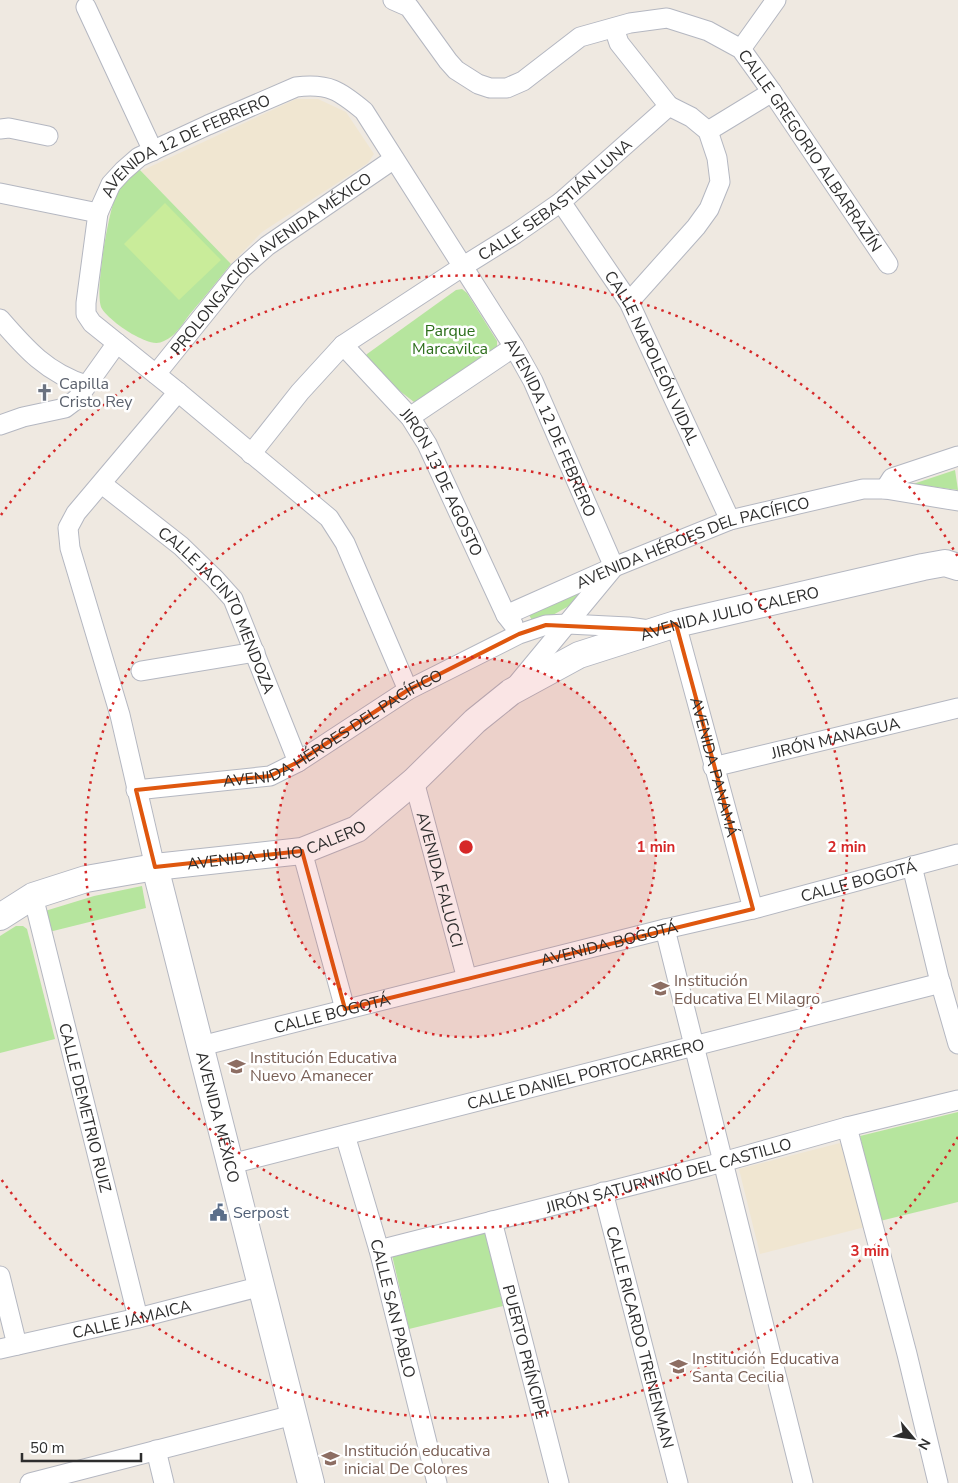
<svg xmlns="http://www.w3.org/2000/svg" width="958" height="1483" viewBox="0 0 958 1483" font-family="'Nunito Sans',sans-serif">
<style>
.education{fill:#f0e6d1}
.green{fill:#b6e59e}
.pitch{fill:#c9ec9a}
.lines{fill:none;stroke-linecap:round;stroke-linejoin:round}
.street-casing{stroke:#b4b7c1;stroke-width:21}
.secondary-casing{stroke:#b4b7c1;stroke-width:28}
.street{stroke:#fff;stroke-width:19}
.secondary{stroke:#fff;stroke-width:26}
.marked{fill:none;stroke:#df570e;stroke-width:4;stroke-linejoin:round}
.ring{fill:none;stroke:#d62828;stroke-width:2.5;stroke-dasharray:2.5 5}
.labels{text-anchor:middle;stroke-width:5;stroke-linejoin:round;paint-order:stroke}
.street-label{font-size:16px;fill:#2e2e2e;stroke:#fff}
.park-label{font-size:16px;fill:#2c6e1b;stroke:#fff}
.worship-label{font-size:16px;fill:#5b616d;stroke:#fff;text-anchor:start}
.education-label{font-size:16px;fill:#785e54;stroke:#fff;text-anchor:start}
.service-label{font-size:16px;fill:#4e5e75;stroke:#fff;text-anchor:start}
.centre{fill:#d62828;stroke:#fff;stroke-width:2.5}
.ring-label{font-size:15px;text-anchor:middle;font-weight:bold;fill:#d62828;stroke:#fff;stroke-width:5;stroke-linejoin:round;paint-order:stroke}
</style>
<rect width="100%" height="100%" fill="#efe9e1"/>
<g class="education">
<path d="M296,99H318L346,112L374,154L368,163L262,232L231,264L141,171Z"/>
<path d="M844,1142L865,1227L760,1254L739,1169Z"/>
</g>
<g class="green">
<path d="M139,169L231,264C218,281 204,297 190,314C183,323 176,336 164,341C155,346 144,340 136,336C127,332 105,316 101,307C95,290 108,216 115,198C120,186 128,177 139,169Z"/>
<path d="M462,289L467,293L497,341V348L421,402H414L365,364L364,358L367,354L456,290Z"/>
<path d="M955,470L958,490L913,484Z"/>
<path d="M588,587L585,597L535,625L529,615Z"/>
<path d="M142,886L146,908L49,932L45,911L94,896Z"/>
<path d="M16,926H23L27,929L55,1039L0,1053V936Z"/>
<path d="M958,1112V1202L880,1221L860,1136Z"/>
<path d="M486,1232L503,1306L409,1329L392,1255Z"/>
</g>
<path class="pitch" d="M165,203L221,260L179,300L124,244Z"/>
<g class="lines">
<defs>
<g id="street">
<path id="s1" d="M393,0L409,7L448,61L456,70L478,84L490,88H507L523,81L580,37L630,23L667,18L708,31L741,49L772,92L888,264"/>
<path d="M86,7L153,151"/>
<path d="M614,28L619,43L669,106"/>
<path d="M741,49L776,0"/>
<path d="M0,129L9,128L48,136"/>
<path d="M708,131L772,92"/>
<path d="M0,193L98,213"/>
<path id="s2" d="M561,202L629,302L730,520"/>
<path d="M629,302L696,227L709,209L720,182L717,158L708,131L691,117L669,106"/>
<path d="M0,319C26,349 47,373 86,385"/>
<path id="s3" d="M343,345L410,417L427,444L506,615L513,624"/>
<path id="s4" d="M156,374L239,271L267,246L394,159"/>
<path d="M410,417L514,347"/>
<path d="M0,425L23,417L65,408L77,399L117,343"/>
<path id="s5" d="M251,454L300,392L343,345L462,267L515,234L561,202L669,106"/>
<path id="s6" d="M102,484L181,546L215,579L233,599L298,762"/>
<path d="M885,489L892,478L958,456"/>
<path id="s7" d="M506,615L614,567L730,520L863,489H885L958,501"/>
<path id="s8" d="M676,624L753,909"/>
<path d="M141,671L255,652"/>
<path id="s9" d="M408,690L345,543L329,518L178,392L92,323L86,314V303L98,213L111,184L123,171L139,157L208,125L296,87C329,83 340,91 364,111L514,347L533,381L614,567L518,683"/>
<path id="s10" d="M713,767L958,708"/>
<path id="s11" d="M414,781L467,979"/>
<path id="s12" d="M136,790L270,776L298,762L408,690L519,634L546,625L568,624L628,627L649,630"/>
<path d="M302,851L345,1009"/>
<path d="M912,866L939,978L958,1044"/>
<path d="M155,867L120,715L70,548L68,528L76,513L178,392"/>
<path id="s13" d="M33,896L138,1318"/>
<path d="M665,929L803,1483"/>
<path id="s14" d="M201,1046L665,929L757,908L958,854"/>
<path d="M847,1127L907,1354L938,1483"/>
<path id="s15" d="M345,1135L379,1250L437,1483"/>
<path id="s16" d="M231,1164L941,983"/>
<path id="s17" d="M603,1192L678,1483"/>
<path id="s18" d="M492,1221L559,1483"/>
<path id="s19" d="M379,1250L708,1166L847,1127L958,1100"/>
<path d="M0,1276L17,1345"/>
<path id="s20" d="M0,1349L138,1318L262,1286"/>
<path d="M156,1450L164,1483"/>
<path d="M30,1483L293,1415"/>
</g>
<g id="secondary">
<path id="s21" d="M155,867L311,1483"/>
<path id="s22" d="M0,917L33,896L86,879L155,867L302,851L357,829L414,781L475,721L511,692L579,655L676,624L923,567L945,563L958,567"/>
</g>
</defs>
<use href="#street" class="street-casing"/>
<use href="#secondary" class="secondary-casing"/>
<use href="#street" class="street"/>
<use href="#secondary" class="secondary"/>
</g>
<path class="marked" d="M676,624L753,909L345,1009L302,851L155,867L136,790L270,776L298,762L408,690L519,634L546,625L654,630Z"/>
<circle cx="466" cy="847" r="190" fill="#d62828" fill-opacity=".12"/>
<g class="ring">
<circle cx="466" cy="847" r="190"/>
<circle cx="466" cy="847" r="381"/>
<path d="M958 1137A571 571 0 0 1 1 1179M1 515A571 571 0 0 1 958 557"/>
</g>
<defs>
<symbol id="church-bare" viewBox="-9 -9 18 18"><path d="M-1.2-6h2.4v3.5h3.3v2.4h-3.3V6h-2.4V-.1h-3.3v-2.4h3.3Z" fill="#6b7280" stroke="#fff" stroke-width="2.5" paint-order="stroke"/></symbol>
<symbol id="school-bare" viewBox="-9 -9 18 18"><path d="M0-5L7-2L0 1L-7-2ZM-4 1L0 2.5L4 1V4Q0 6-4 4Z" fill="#8d6e63" stroke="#fff" stroke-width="2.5" paint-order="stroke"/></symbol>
<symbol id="civic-bare" viewBox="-9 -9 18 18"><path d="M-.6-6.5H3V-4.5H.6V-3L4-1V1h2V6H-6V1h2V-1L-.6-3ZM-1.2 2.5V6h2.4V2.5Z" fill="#5c6f8a" stroke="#fff" stroke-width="2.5" paint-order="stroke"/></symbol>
</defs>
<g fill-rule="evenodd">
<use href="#church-bare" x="32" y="380" width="25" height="25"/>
<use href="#school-bare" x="648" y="976" width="25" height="25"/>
<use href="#school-bare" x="224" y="1054" width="25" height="25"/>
<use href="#civic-bare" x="206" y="1200" width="25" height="25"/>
<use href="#school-bare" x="666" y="1354" width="25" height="25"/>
<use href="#school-bare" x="318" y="1446" width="25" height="25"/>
</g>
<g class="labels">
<g class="street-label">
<text dy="6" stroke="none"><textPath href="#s9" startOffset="725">AVENIDA 12 DE FEBRERO</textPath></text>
<text dy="6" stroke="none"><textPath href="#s1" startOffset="534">CALLE GREGORIO ALBARRAZÍN</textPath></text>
<text dy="6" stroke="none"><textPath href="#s5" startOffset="400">CALLE SEBASTIÁN LUNA</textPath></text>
<text dy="6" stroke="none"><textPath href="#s4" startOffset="161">PROLONGACIÓN AVENIDA MÉXICO</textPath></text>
<text dy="6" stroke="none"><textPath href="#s2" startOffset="181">CALLE NAPOLEÓN VIDAL</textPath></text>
<text dy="6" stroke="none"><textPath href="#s9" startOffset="1295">AVENIDA 12 DE FEBRERO</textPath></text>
<text dy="6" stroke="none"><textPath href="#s3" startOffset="171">JIRÓN 13 DE AGOSTO</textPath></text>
<text dy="6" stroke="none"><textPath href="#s7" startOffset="201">AVENIDA HÉROES DEL PACÍFICO</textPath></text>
<text dy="6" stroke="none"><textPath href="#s6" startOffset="175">CALLE JACINTO MENDOZA</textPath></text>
<text dy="6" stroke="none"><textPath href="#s22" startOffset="812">AVENIDA JULIO CALERO</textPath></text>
<text dy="6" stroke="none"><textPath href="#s12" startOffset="211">AVENIDA HÉROES DEL PACÍFICO</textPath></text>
<text dy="6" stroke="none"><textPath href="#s10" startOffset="126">JIRÓN MANAGUA</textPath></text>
<text dy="6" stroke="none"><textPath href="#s8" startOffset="148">AVENIDA PANAMÁ</textPath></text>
<text dy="6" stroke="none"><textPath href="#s22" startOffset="289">AVENIDA JULIO CALERO</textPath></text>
<text dy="6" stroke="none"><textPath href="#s11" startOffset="102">AVENIDA FALUCCI</textPath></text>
<text dy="6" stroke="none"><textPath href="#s14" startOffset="678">CALLE BOGOTÁ</textPath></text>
<text dy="6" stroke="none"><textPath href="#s14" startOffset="421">AVENIDA BOGOTÁ</textPath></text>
<text dy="6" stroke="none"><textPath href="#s14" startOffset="135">CALLE BOGOTÁ</textPath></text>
<text dy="6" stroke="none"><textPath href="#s16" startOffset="366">CALLE DANIEL PORTOCARRERO</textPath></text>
<text dy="6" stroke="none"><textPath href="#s13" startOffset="218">CALLE DEMETRIO RUIZ</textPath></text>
<text dy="6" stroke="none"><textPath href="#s21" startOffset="258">AVENIDA MÉXICO</textPath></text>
<text dy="6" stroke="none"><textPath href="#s19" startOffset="299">JIRÓN SATURNINO DEL CASTILLO</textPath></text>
<text dy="6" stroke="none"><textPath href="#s15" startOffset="180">CALLE SAN PABLO</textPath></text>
<text dy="6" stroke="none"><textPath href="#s20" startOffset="135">CALLE JAMAICA</textPath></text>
<text dy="6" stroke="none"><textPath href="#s17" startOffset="150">CALLE RICARDO TRENENMAN</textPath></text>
<text dy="6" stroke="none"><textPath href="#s18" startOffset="135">PUERTO PRÍNCIPE</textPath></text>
</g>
<g class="park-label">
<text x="450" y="336">Parque<tspan x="450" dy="18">Marcavilca</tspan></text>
</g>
<g class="worship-label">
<text x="59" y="389">Capilla<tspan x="59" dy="18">Cristo Rey</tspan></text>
</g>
<g class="education-label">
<text x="674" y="986">Institución<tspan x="674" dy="18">Educativa El Milagro</tspan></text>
<text x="250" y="1063">Institución Educativa<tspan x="250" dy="18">Nuevo Amanecer</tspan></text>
<text x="692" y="1364">Institución Educativa<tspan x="692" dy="18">Santa Cecilia</tspan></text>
<text x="344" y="1456">Institución educativa<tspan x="344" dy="18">inicial De Colores</tspan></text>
</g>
<g class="service-label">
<text x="233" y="1218">Serpost</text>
</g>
</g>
<circle cx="466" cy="847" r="8" class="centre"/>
<g class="ring-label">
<text x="656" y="852">1 min</text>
<text x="847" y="852">2 min</text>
<text x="870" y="1256">3 min</text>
</g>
<g transform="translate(913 1438) rotate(119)" stroke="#ffffff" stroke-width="4" paint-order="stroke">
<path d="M0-4L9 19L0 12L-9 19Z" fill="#2e2e2e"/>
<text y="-8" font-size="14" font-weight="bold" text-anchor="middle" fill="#2e2e2e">N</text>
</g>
<path d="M22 1453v8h119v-8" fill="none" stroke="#2e2e2e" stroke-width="2.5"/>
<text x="30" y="1453" font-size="15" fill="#2e2e2e" stroke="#ffffff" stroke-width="4" paint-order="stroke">50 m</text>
</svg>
